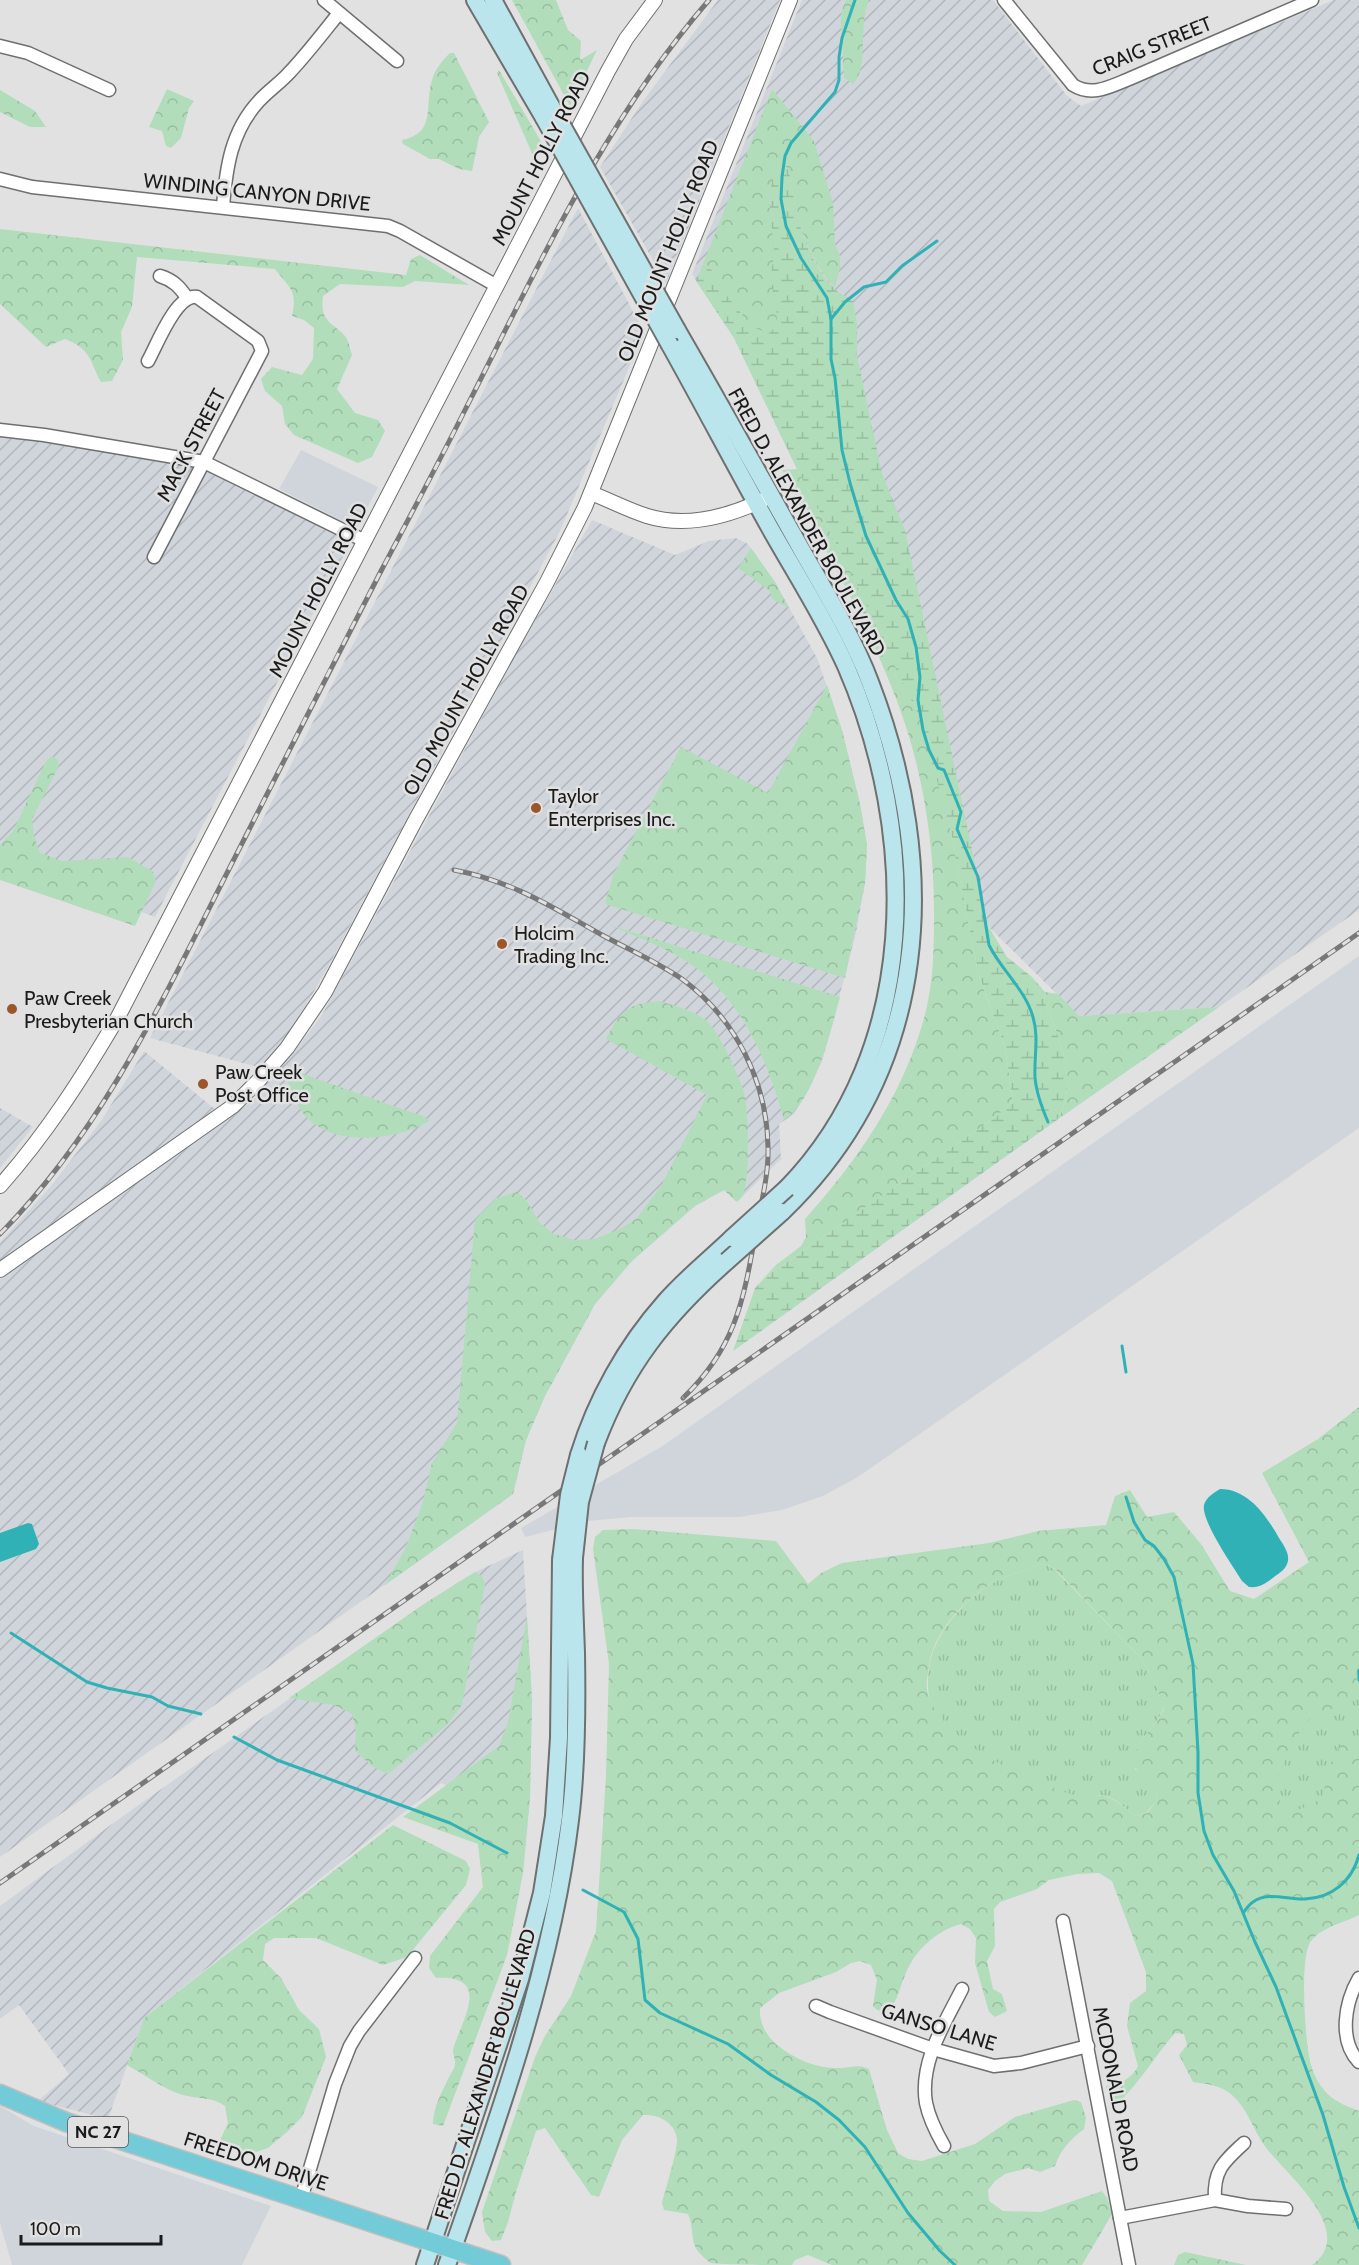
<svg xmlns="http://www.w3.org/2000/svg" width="1359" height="2265" viewBox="0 0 1359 2265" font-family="Cabin,sans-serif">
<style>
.built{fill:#d0d5dc}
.industrial{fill:url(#industrial-furrows)}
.grass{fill:url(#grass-tufts)}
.forest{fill:url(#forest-crowns);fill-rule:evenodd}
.wetland{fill:url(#wetland-marsh)}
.water{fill:#30b1b5}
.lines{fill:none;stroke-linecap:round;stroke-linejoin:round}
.stream{stroke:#30b1b5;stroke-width:3}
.minor-casing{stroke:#6e6f6f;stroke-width:15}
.tertiary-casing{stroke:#6e6f6f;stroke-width:16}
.secondary-casing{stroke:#6e6f6f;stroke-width:20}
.primary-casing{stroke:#bfbfbf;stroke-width:21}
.minor{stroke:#fff;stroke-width:12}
.tertiary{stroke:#fff;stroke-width:14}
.secondary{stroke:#bae5ec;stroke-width:16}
.primary{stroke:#74cbd8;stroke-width:18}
.rail-casing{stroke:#787879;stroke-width:5}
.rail{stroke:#e1e1e2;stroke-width:3;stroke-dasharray:9;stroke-linecap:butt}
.secondary-bridge-casing{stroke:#6e6f6f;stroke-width:20;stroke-linecap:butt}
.secondary-bridge{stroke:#bae5ec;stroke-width:16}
.poi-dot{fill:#9b5629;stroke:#e1e1e2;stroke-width:2}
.labels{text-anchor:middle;stroke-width:5;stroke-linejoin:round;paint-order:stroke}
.shield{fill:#e1e1e2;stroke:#565657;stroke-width:1.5}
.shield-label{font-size:18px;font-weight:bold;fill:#1b1b1b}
.street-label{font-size:20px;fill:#1b1b1b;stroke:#e1e1e2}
.poi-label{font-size:20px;fill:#1b1b1b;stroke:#e1e1e2;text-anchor:start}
</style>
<defs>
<pattern id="industrial-furrows" width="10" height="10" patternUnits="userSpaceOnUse" patternTransform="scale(1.5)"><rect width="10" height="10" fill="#d0d5dc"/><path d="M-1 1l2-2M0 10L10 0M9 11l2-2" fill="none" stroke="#b2b6bc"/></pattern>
<pattern id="grass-tufts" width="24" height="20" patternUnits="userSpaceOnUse" patternTransform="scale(1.5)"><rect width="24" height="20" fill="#b1ddba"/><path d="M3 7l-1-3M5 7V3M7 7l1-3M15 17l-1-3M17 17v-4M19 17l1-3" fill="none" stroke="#98bd9f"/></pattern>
<pattern id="forest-crowns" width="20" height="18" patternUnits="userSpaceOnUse" patternTransform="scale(1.5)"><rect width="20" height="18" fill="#b1ddba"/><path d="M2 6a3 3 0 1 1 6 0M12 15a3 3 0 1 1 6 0" fill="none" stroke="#98bd9f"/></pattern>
<pattern id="wetland-marsh" width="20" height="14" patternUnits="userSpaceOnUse" patternTransform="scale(1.5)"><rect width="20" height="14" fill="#b1ddba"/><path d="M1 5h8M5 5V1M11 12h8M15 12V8" fill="none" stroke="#98bd9f"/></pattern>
</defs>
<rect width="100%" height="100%" fill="#e1e1e2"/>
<g class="built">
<path d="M301,450L378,487L357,528L279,489Z"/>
<path d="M1359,956V1128L858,1477L823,1496L782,1510L739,1517H631L588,1521L525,1537L521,1528L661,1447Z"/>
<path d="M0,2106L34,2126L271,2206L242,2265H12L0,2223Z"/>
</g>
<g class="industrial">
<path d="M718,0H780L666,283L600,167L643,101Z"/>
<path d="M802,0H993L1067,96L1081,106L1334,0H1359V910L1219,1007L1079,1016L988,926L966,910L951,831L851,572L797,469L734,338L692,274Z"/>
<path d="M578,208L644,332L560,531L326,971L283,1044L262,1068L150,1038Z"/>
<path d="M0,435L39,439L192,465L208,470L351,541L155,917L13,865L0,863Z"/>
<path d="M592,520L675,555L709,541L736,538L748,544L775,582L817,658L842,730L860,804L867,845L865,883L856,933L822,1062L794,1114L779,1124L781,1159L737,1202L724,1190L695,1206L632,1261L595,1304L545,1396L526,1440L513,1494L0,1857V1279L251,1102L291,1056L322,1015L515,656Z"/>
<path d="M144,1051L216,1110L0,1264V1242L51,1186L101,1121Z"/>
<path d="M0,1108L33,1127L0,1168Z"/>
<path d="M523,1550L532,1700L530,1797L523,1873L490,1949L473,1797L441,1783L144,2018L108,2119L38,2101L69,2074L19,2005L0,2019V1906L123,1816L427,1602L475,1572Z"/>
</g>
<g class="grass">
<path d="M1045,1564L1054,1569L1140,1657L1156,1685L1164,1708L1157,1721L1140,1742L1135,1769C1146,1777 1155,1785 1158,1799L1146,1813L1136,1816C1128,1811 1120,1802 1111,1798C1099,1792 1087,1799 1075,1796C1034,1785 955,1747 934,1709C927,1696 927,1684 929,1669C932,1636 963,1601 991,1584C1004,1576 1023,1572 1037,1565Z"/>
<path d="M1359,1638V1739L1325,1807L1292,1819L1263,1796L1276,1766Z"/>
</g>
<g class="forest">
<path d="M512,0H556L568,30L581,41L580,60L597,50L570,106Z"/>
<path d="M846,0H869C858,24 869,70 853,84L844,78C843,68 843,59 843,48C842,30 837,18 846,0Z"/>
<path d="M450,53H454L489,122L479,137L472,171L459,169L439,159H430L403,144L402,140C437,133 424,106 432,80C435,69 442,61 450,53Z"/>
<path d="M499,70L542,143L540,153L535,160L497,73Z"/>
<path d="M167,89L194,101L189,108L181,138L171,148L166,146L162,131L149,127Z"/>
<path d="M772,89L814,141L833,203L835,244L840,256V268L835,288C805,257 794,210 789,169L769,203L774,232V259L771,279L778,312L776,327L768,334L751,326L720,287L711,269L703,264Z"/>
<path d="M0,90L35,111L46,127H30L0,112Z"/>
<path d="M0,229L406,275L411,259L420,255L469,285L415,281L403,287L340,284L323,296C320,322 330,320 345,336C349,341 350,349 352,355L337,389L355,413L378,420L385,431L372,457L358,463L294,435L285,424L282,406L265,391L261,379L272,367L302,375L313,359L314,328L304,320L292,316C298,289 289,288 275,269L137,257L132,307L121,332L123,360L112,381L101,382C89,360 91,349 65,339L46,347L0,304Z"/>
<path d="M797,469L851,572L920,719L951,831L978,973L1005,1047L1013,1101L997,1116L771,1273L755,1288L776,1265L801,1246L806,1237L805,1219C857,1161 901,1098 923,1022C934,984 934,949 934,910C934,840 922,767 897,701C867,621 823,545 782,470Z"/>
<path d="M751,548L775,582L789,608L772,599L770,591L738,568Z"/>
<path d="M827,685L842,730L860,804L867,845L865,883L845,978L605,904L613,875L681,747L768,793Z"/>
<path d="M52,756L58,760L59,766L32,819L34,836L40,853L63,861L128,857L153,872L156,881L135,926L0,880V845L13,831L46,761Z"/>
<path d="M610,925L840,997C831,1030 814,1102 784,1120C768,1063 745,1005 696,968C671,949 638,938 610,925Z"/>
<path d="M1045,992L1058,994L1079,1016L1219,1007L1057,1120C1080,1083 1059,1037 1044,1001Z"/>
<path d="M659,1001C675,1006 696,1010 709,1023C721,1036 737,1072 743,1089C749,1107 750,1178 743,1195C742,1197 739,1200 737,1202L724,1190L695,1206L632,1261L595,1304L545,1396L526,1440L513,1494L385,1585L405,1549L422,1505L432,1463L457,1423L475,1220L496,1198L517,1192L527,1201L540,1223L554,1234L575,1240L595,1239L620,1229L637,1218L661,1186L707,1095L606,1039C620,1011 627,1004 659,1001Z"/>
<path d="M297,1072L425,1117L429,1121C397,1140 339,1147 309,1120C298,1110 293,1094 287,1080L293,1073Z"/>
<path d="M1359,1407V1667L1356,1671L1359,1699L1313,1716L1302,1727L1275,1781L1279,1800L1287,1807L1297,1810L1313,1804L1322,1797L1333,1756L1341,1745L1359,1735V1915C1343,1923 1322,1927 1311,1941C1299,1956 1305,2045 1311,2065C1313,2072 1317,2081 1321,2086C1330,2100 1344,2105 1359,2111V2265H1312C1359,2231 1284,2173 1264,2145C1253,2129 1247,2108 1232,2095C1221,2085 1206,2084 1193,2082L1179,2055L1187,2045L1184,2034L1175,2033C1154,2057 1139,2084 1116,2105L1110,2103L1106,2086C1119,2084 1132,2079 1138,2066L1127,2026L1130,2003L1146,1991V1972L1112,1881L1099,1873L1077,1874L1049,1880L1037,1889L1000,1902L994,1909L995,1946L987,1961L993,1989L1002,1994L1007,2011L995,2017L989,2012L975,1963L976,1938L970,1929L961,1924C935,1931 913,1952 904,1978C899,1990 897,2003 887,2012L877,2010L873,2006L877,1980L871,1965L860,1961L851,1963L836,1972L779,1993L760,2008C759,2023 766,2035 777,2045C796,2060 817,2069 842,2068C853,2067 858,2064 869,2069L887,2130L898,2153L908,2159L922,2161L975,2144L1015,2117L1074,2100L1081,2102L1086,2118L1084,2129C1070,2140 1061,2149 1055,2166L1040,2172L1028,2168L1005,2174L995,2181L988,2190L989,2201L1003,2211L1041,2212L1102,2191L1107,2198L1112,2214L1082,2265H832L808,2255L795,2260L792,2265C773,2265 726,2265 711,2263C707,2261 700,2254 697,2250C690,2239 694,2226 688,2214L664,2210L662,2203C665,2191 678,2149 677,2139C675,2122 658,2114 643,2115L622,2140L599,2197L591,2195L545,2128L536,2131L516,2192L508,2222L501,2240L492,2241L485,2232L482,2212L535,2057L545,2036L571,1996L596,1931L606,1776L609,1664L593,1549L595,1537L603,1530L634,1529L776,1541L808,1584L821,1573L842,1563L989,1543L1038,1531L1106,1525L1115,1496L1130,1490L1147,1517L1174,1512L1201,1544L1230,1591L1254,1599L1309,1562L1262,1473L1318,1439ZM1045,1564L1055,1569L1140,1657L1156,1685L1164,1709L1157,1721L1140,1742L1132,1762C1138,1777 1154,1780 1158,1799L1147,1813L1136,1816C1128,1811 1119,1802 1110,1798C1099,1792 1086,1799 1074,1795C1030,1782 936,1741 927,1689C926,1682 928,1674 929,1667C932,1634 964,1600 991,1584C1004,1576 1023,1572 1037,1565Z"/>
<path d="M475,1572L482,1576L485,1584L462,1705L448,1724L388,1774L373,1767L355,1751L356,1732L352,1714L334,1705L289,1698L427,1602Z"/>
<path d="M527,1616L532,1700L530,1797L523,1873L507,1955L443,2126L433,2124C433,2107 442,2092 449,2077C451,2073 455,2068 455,2064C456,2058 451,2053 454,2046C464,2017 491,1975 436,1978L429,1968L430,1956L483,1887L478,1844L403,1817L499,1746L508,1722Z"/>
<path d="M393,1825L466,1861L470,1869L466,1885L407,1957L383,1965L316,1938H274L265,1944L263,1960L281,1978L299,2010L319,2029L326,2057L302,2117L287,2132L268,2148L253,2153L238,2152L224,2146L221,2138L228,2123L225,2106C213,2097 198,2099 183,2095C163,2089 145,2075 127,2065L144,2018Z"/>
<path d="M1185,2252L1246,2265H1174L1178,2255Z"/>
</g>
<path class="wetland" d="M784,165L789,169C794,211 805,261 837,291C842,295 848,297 853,301L857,324V356L882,473L905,530L988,926L1007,957L1032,977L1045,992L1044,1001C1059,1037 1080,1083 1057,1120L733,1351L755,1288L771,1273L997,1116L1013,1101L1005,1047L978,973L951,831L920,719L851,572L797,469L734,338L696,281L703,264L711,269L720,287L751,326L768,334L776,327C779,310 773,297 771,281C770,272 774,262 774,253C774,230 760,179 784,165Z"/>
<g class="water">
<path d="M1220,1489C1249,1489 1267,1517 1279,1538C1284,1546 1291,1555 1287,1564C1285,1570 1279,1573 1274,1577C1265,1584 1260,1588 1249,1587L1242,1581C1233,1566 1201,1521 1204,1505C1206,1497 1214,1493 1220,1489Z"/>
<path d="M28,1523L32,1524L39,1544L36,1549L0,1562V1533Z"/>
</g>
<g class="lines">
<g class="stream">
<path d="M855,0L842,38L839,57V80L835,92L791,143L785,156L782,177L781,199L786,226L801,258L827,298L831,319V359L835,378L842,450L850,483L866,536L896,600L908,619L916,647L920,677L918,700L923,730L929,750L938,768L944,770L961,812L957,829L978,877L989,945C1001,970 1025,989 1033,1017C1039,1038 1034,1056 1035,1077C1036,1093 1042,1108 1048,1122"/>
<path d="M831,319L845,302L864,287L886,282L902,266L937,241"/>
<path d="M1122,1346L1126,1372"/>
<path d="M1126,1497L1134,1522L1145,1540L1154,1546L1164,1559L1174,1577L1193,1664L1198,1752V1793L1204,1831L1213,1855L1234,1891L1255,1942L1276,1987L1323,2115L1344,2187L1359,2228"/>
<path d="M11,1633L87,1682L107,1688L152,1697L168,1706L201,1714"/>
<path d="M1359,1670V1680"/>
<path d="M234,1737L277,1760L450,1823L507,1853"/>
<path d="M583,1890L624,1912L638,1939L645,2000L660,2013L728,2044L771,2075L816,2102L839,2120L865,2147L908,2213L940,2251L955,2265"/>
<path d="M1244,1912C1246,1909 1250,1904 1253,1902C1268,1891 1288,1900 1305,1899C1332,1898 1352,1881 1359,1855"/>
</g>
<defs>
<g id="minor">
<path d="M324,0L397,61"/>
<path d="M1004,0L1073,85C1092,97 1109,87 1129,79L1312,0"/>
<path d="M0,46L28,53L109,90"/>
<path d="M0,179L32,187L388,226L400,231L497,286"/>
<path d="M223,207C226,168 231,131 259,101C268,91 280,83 289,73C307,54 323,33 339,13"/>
<path d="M160,276C173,280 180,287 187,298"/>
<path d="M148,361C157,345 176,294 197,297L258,341L262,351L154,557"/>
<path d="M0,430L44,435L204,462L365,541"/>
<path d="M1063,1921L1129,2265"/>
<path d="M1359,1978C1345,2002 1338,2040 1359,2062"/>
<path d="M816,2006L830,2012L933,2049L994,2066L1021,2063L1088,2046"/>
<path d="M944,2146C936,2132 929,2118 926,2103C919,2062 945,2023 962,1989"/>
<path d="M301,2199L335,2084L350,2046L359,2031L415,1958"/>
<path d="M1215,2200C1213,2171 1223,2162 1244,2143"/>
<path d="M1120,2218L1215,2200L1248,2206L1286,2209"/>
</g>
<g id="tertiary">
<path d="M591,493C609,500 628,510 647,516C686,528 727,517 763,500"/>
<path d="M0,1186C47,1133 82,1078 118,1017L608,71L626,39L655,0"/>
<path d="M0,1270L233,1106L260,1079L287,1048L325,992L415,821L547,582L585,507L790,0"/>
</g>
<g id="secondary">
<path d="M475,0L544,118"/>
<path d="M493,0L551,106"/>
<path d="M677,330C717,399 756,469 795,538C821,585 851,632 870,682C941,867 932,1068 782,1212"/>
<path d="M670,345C704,406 736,467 770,528C796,574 825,619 846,666C919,834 921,1050 787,1188"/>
<path d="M596,1443C625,1366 666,1315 727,1261"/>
<path d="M579,1455C596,1400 626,1346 665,1302C685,1279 710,1259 732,1238"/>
<path d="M425,2265L520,1979L542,1893L554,1816L559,1738L561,1560"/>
<path d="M447,2265C497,2123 552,1970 570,1820C577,1765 577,1708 576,1653C575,1621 573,1590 574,1558"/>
</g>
<path id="primary" d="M0,2094L66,2122L501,2265"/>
</defs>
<use href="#minor" class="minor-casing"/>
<use href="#tertiary" class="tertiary-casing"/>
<use href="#secondary" class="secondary-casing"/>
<use href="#primary" class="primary-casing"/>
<use href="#minor" class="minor"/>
<use href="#tertiary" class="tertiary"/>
<use href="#secondary" class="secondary"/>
<use href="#primary" class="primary"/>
<defs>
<g id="rail">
<path d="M454,870C512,881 552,907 602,935C628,949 657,962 682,979C735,1018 767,1081 768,1147C769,1176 760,1207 755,1236C743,1304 734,1349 683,1398"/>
<path d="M0,1234C102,1131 163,999 228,871C279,771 329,671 381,571C409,518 437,466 464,412C536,271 604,121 709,0"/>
<path d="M0,1883L1359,933"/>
</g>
</defs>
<use href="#rail" class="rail-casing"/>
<use href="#rail" class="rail"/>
<defs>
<g id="secondary-bridge">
<path d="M551,106L677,330"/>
<path d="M544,118L670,345"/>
<path d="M732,1238L787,1188"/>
<path d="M727,1261L782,1212"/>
<path d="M574,1558L580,1502L596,1443"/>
<path d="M561,1560L569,1495L579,1455"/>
</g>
</defs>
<use href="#secondary-bridge" class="secondary-bridge-casing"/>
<use href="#secondary-bridge" class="secondary-bridge"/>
</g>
<g class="poi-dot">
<circle cx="536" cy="808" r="6"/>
<circle cx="502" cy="944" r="6"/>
<circle cx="12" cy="1009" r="6"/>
<circle cx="203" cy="1084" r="6"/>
</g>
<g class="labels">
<rect class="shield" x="68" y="2117" width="60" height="30" rx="4.5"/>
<g class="shield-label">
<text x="98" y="2138">NC 27</text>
</g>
<g class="street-label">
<text transform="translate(1152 46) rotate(-22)" y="7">CRAIG STREET</text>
<text transform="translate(541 158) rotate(-63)" y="7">MOUNT HOLLY ROAD</text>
<text transform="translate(257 192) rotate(6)" y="7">WINDING CANYON DRIVE</text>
<text transform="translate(668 251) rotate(-68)" y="7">OLD MOUNT HOLLY ROAD</text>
<text transform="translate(191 445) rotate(-62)" y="7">MACK STREET</text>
<text transform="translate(807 522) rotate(61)" y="7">FRED D. ALEXANDER BOULEVARD</text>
<text transform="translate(318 590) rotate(-63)" y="7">MOUNT HOLLY ROAD</text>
<text transform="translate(466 690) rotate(-61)" y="7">OLD MOUNT HOLLY ROAD</text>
<text transform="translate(939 2027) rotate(17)" y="7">GANSO LANE</text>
<text transform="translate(485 2074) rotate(-73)" y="7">FRED D. ALEXANDER BOULEVARD</text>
<text transform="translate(1116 2089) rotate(79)" y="7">MCDONALD ROAD</text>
<text transform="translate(256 2161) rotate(18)" y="7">FREEDOM DRIVE</text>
</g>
<g class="poi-label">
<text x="548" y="803">Taylor<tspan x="548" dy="23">Enterprises Inc.</tspan></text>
<text x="514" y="940">Holcim<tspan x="514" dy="23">Trading Inc.</tspan></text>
<text x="24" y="1005">Paw Creek<tspan x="24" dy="23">Presbyterian Church</tspan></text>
<text x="215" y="1079">Paw Creek<tspan x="215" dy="23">Post Office</tspan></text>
</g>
</g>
<path d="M21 2235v9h140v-9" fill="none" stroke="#1b1b1b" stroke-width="3"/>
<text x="30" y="2235" font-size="18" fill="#1b1b1b" stroke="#e1e1e2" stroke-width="4.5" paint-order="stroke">100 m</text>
</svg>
